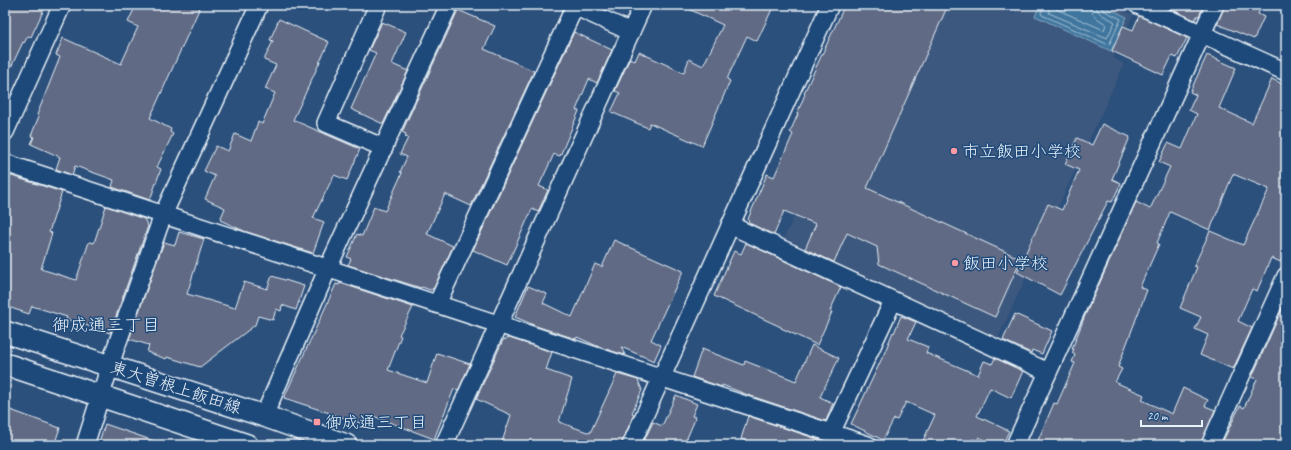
<svg xmlns="http://www.w3.org/2000/svg" width="1291" height="450" viewBox="0 0 1291 450" font-family="Caveat,'Klee One',sans-serif">
<style>
.built{fill:#3c587e}
.water{fill:#41769e;stroke:#84a7c2}
.lines{fill:none;stroke-linecap:round;stroke-linejoin:round}
.shore{stroke:#a5c0d4;stroke-width:1}
.building{fill:#616a84;stroke:#e8f1f8}
.minor-casing{stroke:#e8f1f8;stroke-width:20}
.tertiary-casing{stroke:#e8f1f8;stroke-width:24}
.minor{stroke:#1f4a7a;stroke-width:17}
.tertiary{stroke:#1f4a7a;stroke-width:21}
.poi-dot{fill:#ff9aa2;stroke:#1f4a7a;stroke-width:1.5}
.labels{text-anchor:middle;stroke-width:3;stroke-linejoin:round;paint-order:stroke}
.poi-label{font-size:17px;fill:#e8f1f8;stroke:#1f4a7a;text-anchor:start}
.street-label{font-size:17px;fill:#e8f1f8;stroke:#1f4a7a}
.neighbourhood-label{font-size:18px;fill:#e8f1f8;stroke:#1f4a7a}
</style>
<rect width="100%" height="100%" fill="#2c507c"/>
<filter id="ink" filterUnits="userSpaceOnUse"><feTurbulence type="fractalNoise" baseFrequency=".025" numOctaves="2"/><feDisplacementMap in="SourceGraphic" scale="8" xChannelSelector="R" yChannelSelector="G"/><feConvolveMatrix kernelMatrix="1 2 1 2 8 2 1 2 1" color-interpolation-filters="sRGB"/></filter>
<g filter="url(#ink)">
<path class="built" d="M894,5H994L1014,14L1018,5H1112L1133,15L1113,58L1124,64L997,340L784,238Z"/>
<path class="water" d="M1040,5H1101L1127,17L1111,51L1035,16Z"/>
<g class="lines">
<g class="shore">
<path d="M1044,5L1041,13L1042,15L1109,45L1121,19L1103,10L1101,5"/>
<path d="M1049,5V13L1107,38L1115,22C1107,16 1097,16 1096,5"/>
<path d="M1055,5L1056,9L1104,30L1106,24C1098,19 1091,16 1090,5"/>
</g>
</g>
<g class="building">
<path d="M5,5H46L31,37L28,36L24,43L23,42L5,80Z"/>
<path d="M136,5H201L150,118L171,129L170,132L173,134L157,167L161,169L150,200L112,187L114,180L75,166L72,175L56,169L60,157L31,144L34,137L31,136L39,116L37,115L60,57L56,55L63,38L121,64L138,27L128,22Z"/>
<path d="M680,5H774L757,41L747,36L727,79L730,81L702,146L650,123L648,128L611,112L620,93L615,91L630,58L635,61L639,52L684,73L689,59L703,66L723,25Z"/>
<path d="M845,5H948L867,188L1021,259L995,317L879,264L877,247L847,233L834,262L805,249L816,224L784,211L774,235L749,223L748,219L767,174L774,177L793,134L790,132L798,114H797L805,94L804,93Z"/>
<path d="M1162,5H1204L1199,16H1197L1195,20Z"/>
<path d="M1225,5H1262L1258,14L1264,17L1254,39L1217,24Z"/>
<path d="M458,10L495,26L484,49L534,71L471,206L445,194L427,234L453,246L434,288L430,290L422,287L421,288L348,265L351,259L347,257L357,234L362,236L374,207L385,211L402,173L400,172L407,157L400,154L408,138L405,137L406,134L402,132Z"/>
<path d="M1139,16L1187,38L1177,58L1172,56L1163,75L1112,51L1123,26L1133,30Z"/>
<path d="M279,19L329,42L293,120L360,149L347,180L334,175L313,218L324,222L313,253L244,231L220,220L225,208L205,199L215,176L204,171L216,146L228,151L235,134L251,141L258,122L262,124L275,93L265,89L276,65L264,60L273,41L270,40Z"/>
<path d="M382,22L406,32L392,64L408,71L383,124L351,109L376,53L369,50Z"/>
<path d="M574,32L612,50L597,83L589,79L576,110L579,111L560,156L554,154L539,186L548,190L538,212L532,209L507,265L473,250Z"/>
<path d="M1207,55L1236,68L1219,108L1252,123L1272,79L1286,86V250L1281,262L1271,258L1257,291L1252,289L1238,321L1252,328L1233,369L1200,355L1208,335L1195,329L1201,317L1180,308L1197,267L1194,266L1210,231L1243,245L1269,189L1233,174L1210,230L1170,212L1157,243L1159,244L1140,287L1147,290L1118,367L1122,369L1115,382L1144,395L1142,400L1172,414L1183,388L1208,400L1205,406L1215,410L1200,445H1036L1054,403L1057,404L1075,363L1072,362L1075,355L1072,353L1074,349H1072L1084,318L1136,202L1150,209L1170,167L1159,162L1168,143L1182,149L1197,114L1189,110L1196,95L1190,92Z"/>
<path d="M1102,124L1130,137L1112,179L1121,183L1112,202L1108,201L1060,295L1017,272L1048,204L1062,210L1079,170L1065,164L1077,138L1092,145Z"/>
<path d="M5,174L62,192L49,232L52,233L41,269L76,280L89,242L94,243L106,206L144,219L148,226L110,333L66,319L67,317L32,306L29,314L5,306Z"/>
<path d="M179,232L204,239L187,294L235,308L244,282L267,289L272,276L304,286L296,310L282,305L281,311L276,309L273,320L258,316L255,325L200,367L167,357L166,359L147,352L149,345L129,339L164,242L175,245Z"/>
<path d="M614,240L683,271L651,340L661,345L654,361L621,347L625,355L599,347L577,337L576,339L536,326L515,317L528,286L547,294L543,303L572,317L595,264L602,267Z"/>
<path d="M746,243L841,287L830,311L832,312L817,345L781,328V327L714,296L734,251L741,254Z"/>
<path d="M340,283L413,307L399,335L401,336L388,370L427,383L437,353L470,364L458,391L454,389L434,439L373,416L369,426L284,398L336,284L339,285Z"/>
<path d="M1286,300V445H1221L1240,406L1244,408L1257,379L1252,377Z"/>
<path d="M1015,314L1052,331L1042,354L1032,350L1031,353L1003,340Z"/>
<path d="M901,316L916,322L908,339L928,347L926,353L978,375L984,361L992,364L995,358L1023,371L1011,398L990,388L977,416L1009,431L1002,445H995L979,437L977,441L973,439L971,445H921L935,415L906,402L897,420L894,419L883,440L851,424L884,354L893,332L894,333Z"/>
<path d="M509,338L552,352L546,370L572,379L559,422L590,433L617,374L638,380L642,390L632,413L634,414L621,445H501L511,415L476,399L503,340Z"/>
<path d="M812,345L839,358L820,397L833,403L826,421L748,395L722,385V387L692,377L702,349L744,365L745,361L796,381Z"/>
<path d="M676,395L697,404L692,416L696,417L684,445H642L653,422L662,426Z"/>
<path d="M5,408L60,428L54,445H5Z"/>
<path d="M748,416L820,440L818,445H758L741,439Z"/>
<path d="M105,424L157,442V445H98Z"/>
</g>
<g class="lines">
<defs>
<g id="minor">
<path d="M378,5L326,123L384,148"/>
<path d="M572,5L631,32"/>
<path d="M1138,5L1286,72"/>
<path d="M5,132L62,5"/>
<path d="M5,163L868,445"/>
<path d="M730,225L1048,372"/>
<path d="M437,304L575,6"/>
<path d="M264,416L328,268L449,5"/>
<path d="M831,433L893,301"/>
<path d="M85,445L115,350L163,215L259,5"/>
<path d="M444,445L643,5"/>
<path d="M631,445L830,5"/>
<path d="M1015,445L1215,5"/>
<path d="M1210,445L1286,276"/>
</g>
<g id="tertiary">
<path d="M5,332L264,416L346,445"/>
<path d="M5,364L247,445"/>
</g>
</defs>
<use href="#minor" class="minor-casing"/>
<use href="#tertiary" class="tertiary-casing"/>
<use href="#minor" class="minor"/>
<use href="#tertiary" class="tertiary"/>
</g>
</g>
<g class="poi-dot">
<circle cx="954" cy="151" r="4"/>
<circle cx="955" cy="263" r="4"/>
<rect x="313" y="418" width="8" height="8" rx="2"/>
</g>
<g class="labels">
<g class="poi-label">
<text x="962" y="157">市立飯田小学校</text>
<text x="963" y="269">飯田小学校</text>
<text x="325" y="428">御成通三丁目</text>
</g>
<g class="street-label">
<text transform="translate(176 387) rotate(18)" y="6">東大曽根上飯田線</text>
</g>
<g class="neighbourhood-label">
<text x="106" y="331">御成通三丁目</text>
</g>
</g>
<rect width="1291" height="450" fill="none" stroke="#1f4a7a" stroke-width="20"/>
<rect x="10" y="10" width="1271" height="430" fill="none" stroke="#e8f1f8" stroke-width="1.5" filter="url(#ink)"/>
<path d="M1141 420v6h61v-6" fill="none" stroke="#e8f1f8" stroke-width="2"/>
<text x="1147" y="420" font-size="12" fill="#e8f1f8" stroke="#1f4a7a" stroke-width="3" paint-order="stroke">20 m</text>
</svg>
